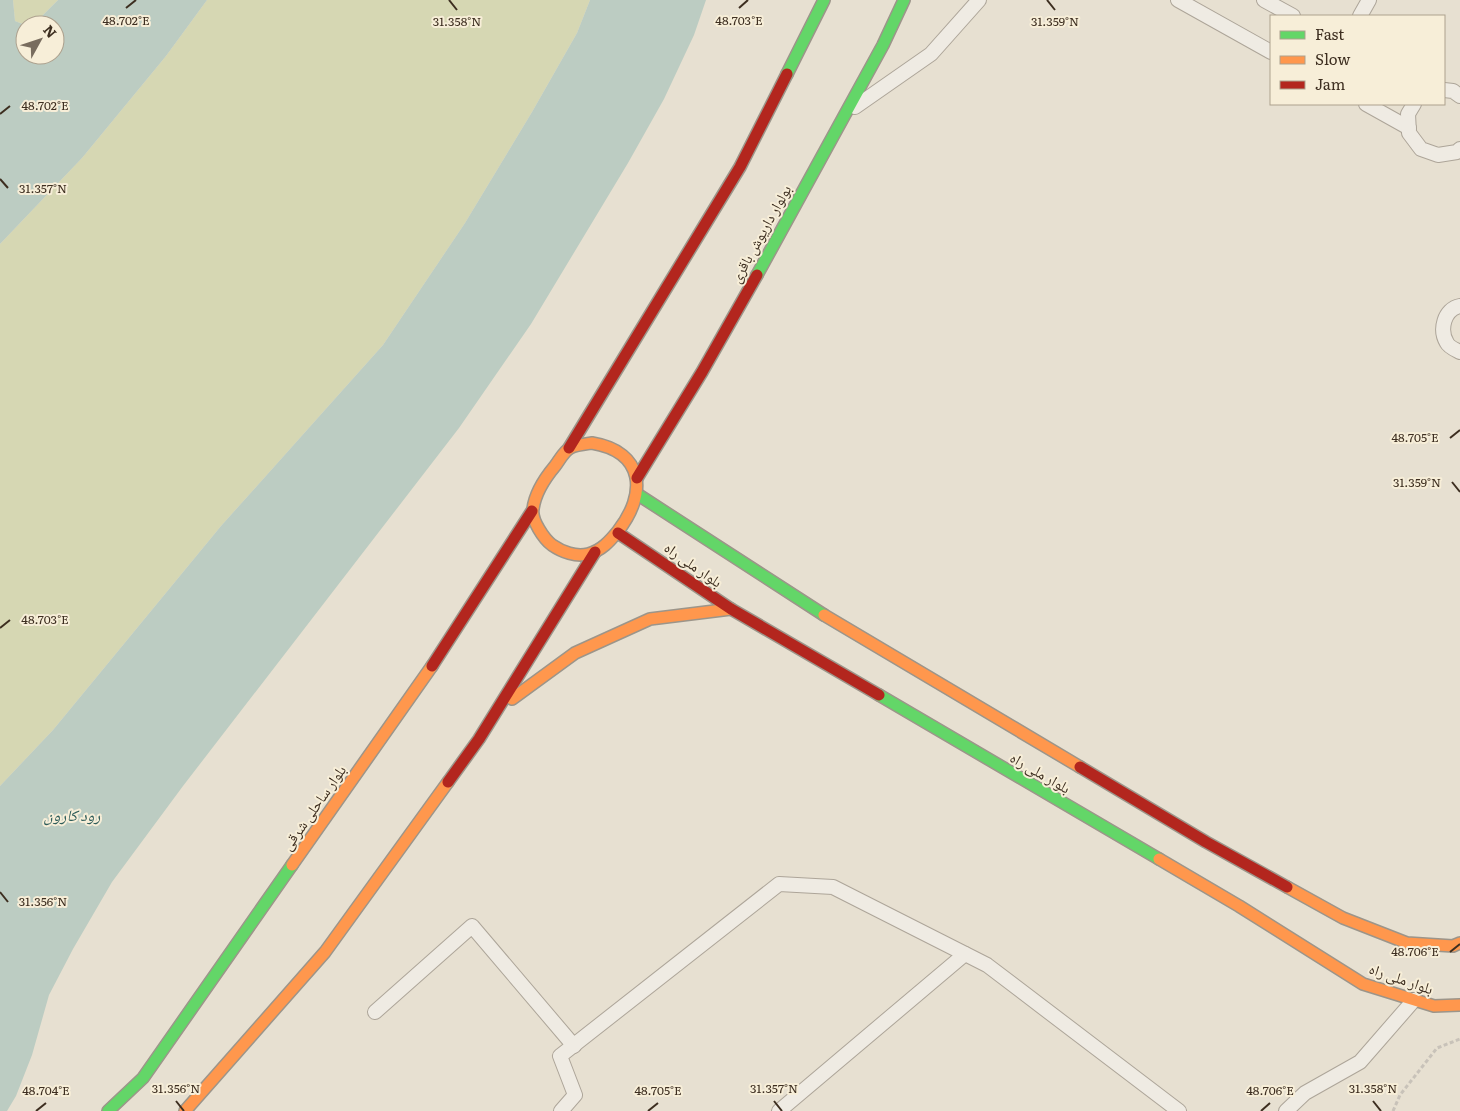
<svg xmlns="http://www.w3.org/2000/svg" width="1460" height="1111" viewBox="0 0 1460 1111" font-family="Literata,'Noto Naskh Arabic',serif">
<style>
.green{fill:#d6d7b3}
.water{fill:#bcccc2}
.lines{fill:none;stroke-linecap:round;stroke-linejoin:round}
.lane-casing{stroke:#ada599;stroke-width:16}
.fast-casing{stroke:#9c958a;stroke-width:14}
.slow-casing{stroke:#9c958a;stroke-width:14}
.jam-casing{stroke:#9c958a;stroke-width:14}
.path{stroke:#c8c2b9;stroke-width:3;stroke-dasharray:4 2.5;stroke-linecap:butt}
.lane{stroke:#efebe3;stroke-width:14}
.fast{stroke:#63d668;stroke-width:11}
.slow{stroke:#ff974d;stroke-width:11}
.jam{stroke:#b3261e;stroke-width:11}
.ticks{fill:none;stroke:#3d2e20;stroke-width:2}
.labels{text-anchor:middle;stroke-width:4;stroke-linejoin:round;paint-order:stroke}
.street-label{font-size:15px;fill:#3d2e20;stroke:#f7eed8}
.water-label{font-size:16px;font-style:italic;fill:#2f5d5a;stroke:#f7eed8}
.ticks-label{font-size:12px;text-anchor:middle;fill:#3d2e20;stroke:#f7eed8;stroke-width:4;stroke-linejoin:round;paint-order:stroke}
</style>
<rect width="100%" height="100%" fill="#e7e0d1"/>
<g class="green">
<path d="M13,0H58L41,17L25,25L15,21Z"/>
<path d="M207,0H590L577,33L532,112L465,223L383,345L221,526L53,730L0,786V244L82,158L166,56Z"/>
</g>
<g class="water">
<path d="M0,0H13L15,21L25,25V55H55V25H26L41,17L58,0H207L166,56L82,158L0,244Z"/>
<path d="M590,0H706L694,35L664,99L628,163L531,324L459,428L183,786L112,882L73,949L49,995L32,1055L16,1096L7,1111H0V786L53,730L221,526L383,345L465,223L532,112L577,33Z"/>
</g>
<g class="lines">
<defs>
<g id="lane">
<path d="M1178,0L1271,52"/>
<path d="M1264,0L1293,16"/>
<path d="M1360,16L1369,0"/>
<path d="M1444,90L1453,91L1460,96"/>
<path d="M1366,104L1409,128"/>
<path d="M1414,104L1408,114L1409,133L1421,149L1438,155L1457,152L1460,149"/>
<path d="M855,107L931,54L979,0"/>
<path d="M1460,306C1444,309 1439,330 1447,343C1449,347 1456,350 1460,352"/>
<path d="M375,1012L472,926L574,1046"/>
<path d="M561,1111L575,1095L560,1056L779,884L833,887L987,965L1179,1111"/>
<path d="M779,1111L965,954"/>
<path d="M1286,1111L1305,1093L1360,1062L1414,1000"/>
</g>
<g id="fast">
<path d="M787,74L824,0"/>
<path d="M757,275L883,45L904,0"/>
<path d="M637,494L824,615"/>
<path d="M879,695L1159,859"/>
<path d="M108,1111L143,1078L292,865"/>
</g>
<g id="slow">
<path d="M592,443C645,452 647,494 618,531C610,541 601,551 588,554C576,557 562,552 552,545C544,539 531,520 533,509C535,493 545,478 555,466C559,461 564,451 570,448C575,445 585,444 592,443Z"/>
<path d="M824,615L1080,767"/>
<path d="M512,699L575,653L650,619L731,609"/>
<path d="M1159,859L1239,906L1363,984L1434,1006L1460,1005"/>
<path d="M292,865L432,666"/>
<path d="M1287,887L1343,918L1407,943L1453,946L1460,943"/>
<path d="M185,1111L325,952L448,782"/>
</g>
<g id="jam">
<path d="M569,448L740,167L787,74"/>
<path d="M637,478L702,372L757,275"/>
<path d="M618,533L731,609L879,695"/>
<path d="M432,666L532,511"/>
<path d="M1080,767L1206,842L1287,887"/>
<path d="M448,782L479,739L595,552"/>
</g>
</defs>
<use href="#lane" class="lane-casing"/>
<use href="#fast" class="fast-casing"/>
<use href="#slow" class="slow-casing"/>
<use href="#jam" class="jam-casing"/>
<path class="path" d="M1393,1111L1400,1095L1437,1048L1460,1039"/>
<use href="#lane" class="lane"/>
<use href="#fast" class="fast"/>
<use href="#slow" class="slow"/>
<use href="#jam" class="jam"/>
</g>
<path class="ticks" d="M449,0L457,10M1047,0L1055,10M126,8L136,0M739,8L748,0M0,114L10,106M0,179L8,188M1450,438L1460,430M1452,482L1460,492M0,628L10,620M0,892L8,902M1450,952L1460,944M176,1101L184,1111M774,1101L782,1111M1373,1101L1381,1111M36,1111L46,1103M648,1111L658,1103M1261,1111L1270,1103"/>
<g class="labels">
<g class="street-label">
<text transform="translate(761 234) rotate(-61)" y="5">بولوار داریوش باقری</text>
<text transform="translate(693 565) rotate(35)" y="5">بلوار ملی راه</text>
<text transform="translate(1040 773) rotate(30)" y="5">بلوار ملی راه</text>
<text transform="translate(314 808) rotate(-55)" y="5">بلوار ساحلی شرقی</text>
<text transform="translate(1401 979) rotate(19)" y="5">بلوار ملی راه</text>
</g>
<g class="water-label">
<text x="72" y="821">رود کارون</text>
</g>
</g>
<g class="ticks-label">
<text x="126" y="25">48.702°E</text>
<text x="739" y="25">48.703°E</text>
<text x="457" y="26">31.358°N</text>
<text x="1055" y="26">31.359°N</text>
<text x="45" y="110">48.702°E</text>
<text x="43" y="193">31.357°N</text>
<text x="1415" y="442">48.705°E</text>
<text x="1417" y="487">31.359°N</text>
<text x="45" y="624">48.703°E</text>
<text x="43" y="906">31.356°N</text>
<text x="1415" y="956">48.706°E</text>
<text x="176" y="1093">31.356°N</text>
<text x="774" y="1093">31.357°N</text>
<text x="1373" y="1093">31.358°N</text>
<text x="46" y="1095">48.704°E</text>
<text x="658" y="1095">48.705°E</text>
<text x="1270" y="1095">48.706°E</text>
</g>
<rect x="1270" y="15" width="175" height="90" fill="#f7eed8" stroke="#ada18e"/>
<rect x="1280" y="31" width="25" height="8" fill="#63d668" stroke="#ada18e"/>
<text x="1315" y="40" font-size="15" fill="#3d2e20">Fast</text>
<rect x="1280" y="56" width="25" height="8" fill="#ff974d" stroke="#ada18e"/>
<text x="1315" y="65" font-size="15" fill="#3d2e20">Slow</text>
<rect x="1280" y="81" width="25" height="8" fill="#b3261e" stroke="#ada18e"/>
<text x="1315" y="90" font-size="15" fill="#3d2e20">Jam</text>
<g transform="translate(40 40) rotate(50)"><circle r="24" fill="#f7eed8" stroke="#ada18e"/>
<path d="M0-4L9 19L0 12L-9 19Z" fill="#786c5e"/>
<text y="-8" font-size="14" font-weight="bold" text-anchor="middle" fill="#3d2e20">N</text>
</g>
</svg>
